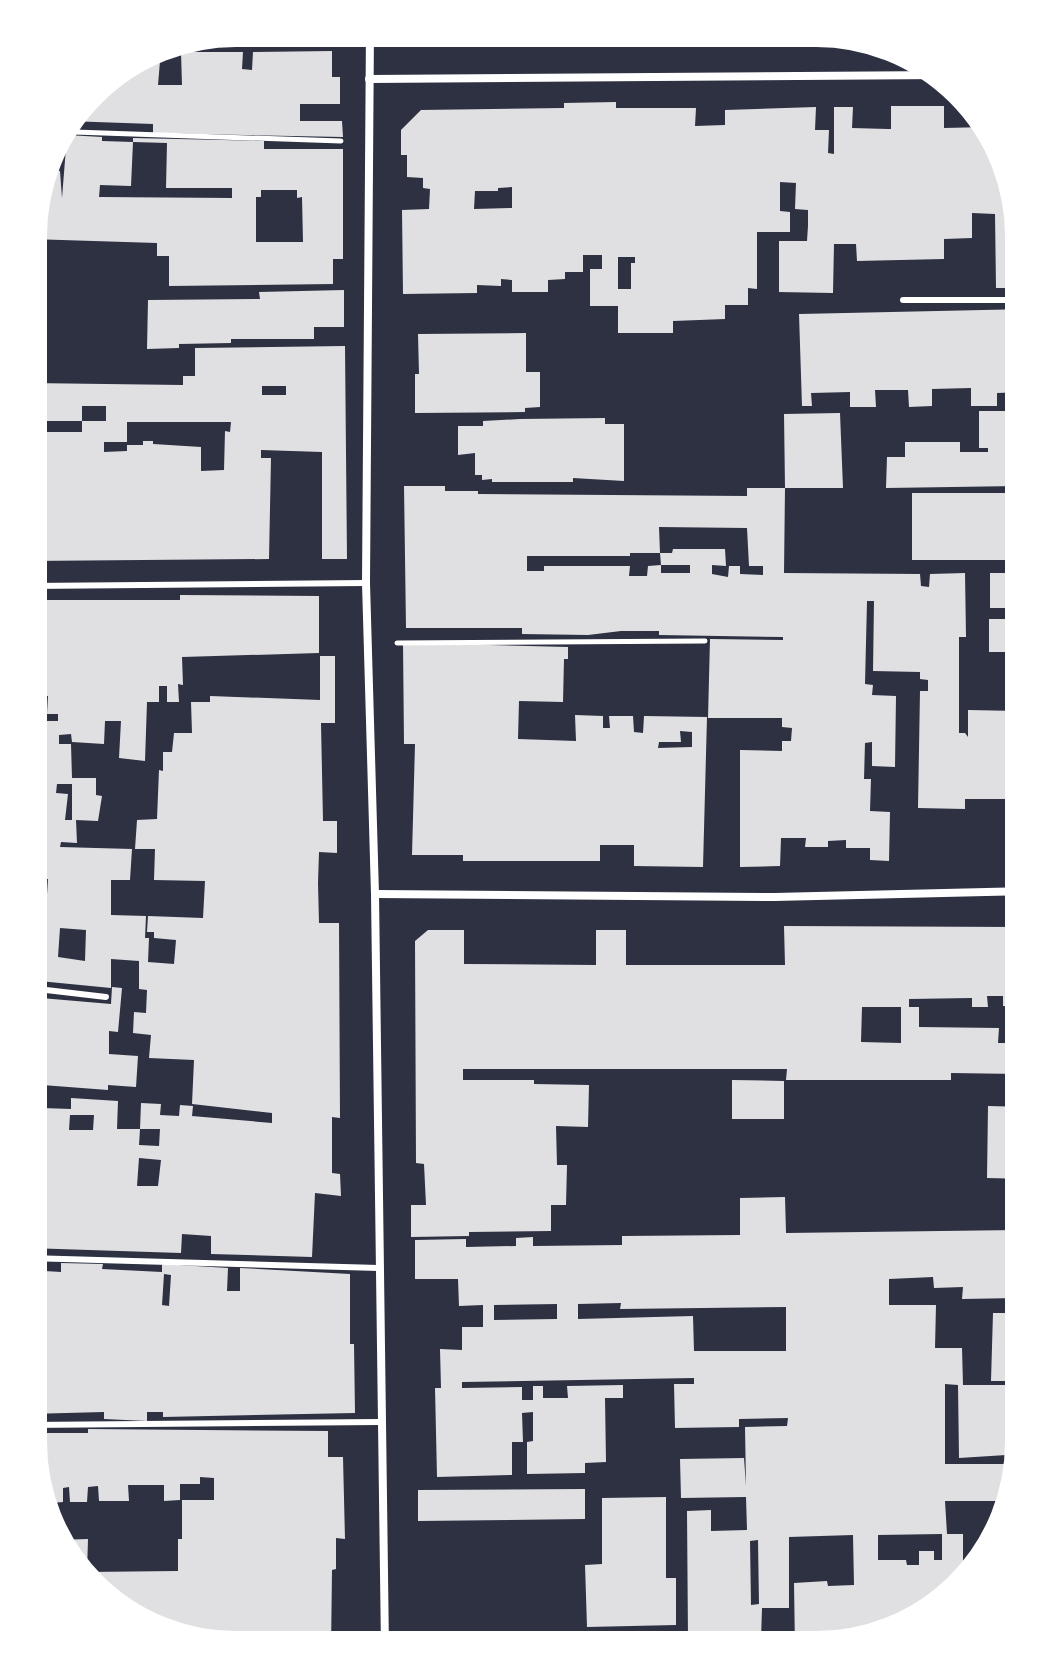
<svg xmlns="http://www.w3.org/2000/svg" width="1052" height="1678" viewBox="0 0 1052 1678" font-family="Helvetica,sans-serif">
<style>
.building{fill:#e0e0e3;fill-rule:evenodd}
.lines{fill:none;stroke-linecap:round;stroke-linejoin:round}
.path{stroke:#fff;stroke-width:5}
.service{stroke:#fff;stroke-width:6}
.minor{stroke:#fff;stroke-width:8}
.rim{fill:none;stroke:#fff;stroke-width:10}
</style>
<rect width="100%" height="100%" fill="#2d3142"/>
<g class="building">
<path d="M726,31L856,32L878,43H836V37L727,39Z"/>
<path d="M332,51V77H340V104H300V121H342L343,137L153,133V124L67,121L98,80L123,64H131L132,59L160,61L158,85H182L181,52H243L242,69L252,70L253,52Z"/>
<path d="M616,102V108H696L695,126L725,125V110L816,107L815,130H829L828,153L834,154V107H853L852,128L888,129H891V106H944V128L987,127L1008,157L1022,225H1009V233H1023L1024,288H996L995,214L972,213V238L944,239V259L857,261L856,244H834L833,293L779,292V241H807L808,226V210L795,209L796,183L780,182V211L790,212V232H757V289L748,288V305H725V319L673,321V333H618V306H590V269H602V255H583V272H565V279L548,280V292H512V280L501,279V286L477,285V293L403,294L402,210L429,209L430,189L423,188V178L407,177V155H401V130L421,110L564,108V103ZM512,187V208L474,209L475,191H498V188ZM618,257H635V263H631V289H618Z"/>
<path d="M67,135L102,137V141L133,142V138L264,141V149H343V259H333V284L169,286V256H157V243L30,239V209L41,172L60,171L62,198ZM133,142L167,143L166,188H232V198L99,197L100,185L131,186ZM261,190H297V198L302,197L303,242H256V197H261Z"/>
<path d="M344,290V327H314V339H231V343L179,344V348L147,349L148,300L260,299L259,292Z"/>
<path d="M1024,309V392L997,393V406H971V388L932,389V406L909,407L908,390H875L876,407H850V392L811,393L812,406H802L799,314Z"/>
<path d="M526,333V372H540V407L525,408V412L415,413V374H419L418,334Z"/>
<path d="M345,346L347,559H322V452L261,450V458H271L269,559L29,561V457H35V453L29,452V383L183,385V376H195V348ZM262,386H286V395H262ZM82,406H106V421H82ZM35,421H82V432H34ZM127,422H231L230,432L225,431L224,470L201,471V447L153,444V441H143V445H127V451L104,452V442H127Z"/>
<path d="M979,411H1015L1014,417H1024V486L886,488L887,457H905V442H960V452H988V448H979Z"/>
<path d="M840,413L843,488H785L784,414Z"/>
<path d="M605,418V424H624V481L573,478V482H492V479L482,480V475H475V453L458,455V426H483V421L520,419Z"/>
<path d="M404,486H445V491H478V494L747,496V488H785L784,573L920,574L921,586L929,587L930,574L965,573L966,637H959V733H965L968,737V710L1024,711V799H965V809L918,808L920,691H928V680L920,679V672L873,671L874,601H867L865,684L873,685L872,695L896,696L895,767L872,766V742L865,743L864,779H871L870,811L890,812L889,861L870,860V848H846V840L828,841V847H805L806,838H781L780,866L740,867V750L782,751V741H791L792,728L782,727V718H708L710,639L783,640V637L659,635V631H621L588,635L522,634V628H406ZM659,527L747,528L749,566H763V575L740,574V566H729L728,577L712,574V565L726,566L725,549H673L672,553H660ZM630,553H660L661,565L648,566L647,576H629L630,566H544V571H527V556H630ZM661,565H690V573H661Z"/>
<path d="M912,493H1024V608H990V573H1008V560H912Z"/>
<path d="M180,595L319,596V653L182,657L183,685L178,684L179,702H167V686H159V702H147L145,761L119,758L121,721H105L104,744L72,742L71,734L59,735V744H71L72,778H96V795L102,796L98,821L76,820L77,843L61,842L60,847L132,849L130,880H111V915L146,916L145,938H149L148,962L174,964L176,940L154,938V932H147L148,916L203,918L205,881L154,880L155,849H135L137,820L157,819L159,770L163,771V752H172L174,733H192L191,702H210V696L320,700V656H335V723H321L323,821H337V853L319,852L318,883L319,923H339L340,1118L332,1117V1173L340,1174L341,1196L315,1193L312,1257L211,1254V1236L182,1234L181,1253L28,1248V1095L42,1096V1108L71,1109V1098L118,1101L117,1129H140L141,1103L161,1104L160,1115L179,1116L180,1105L193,1106L192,1116L272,1123V1113L192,1104L194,1060L149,1058L151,1035L133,1033L134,1012L146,1013L147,990L139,989V961L111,959V988L29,980V953H31L35,925L45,926L48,879H29V721H58V714H47L48,696H29V600H180ZM57,784H72V820H65L68,794L56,793ZM60,928L86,930L85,961L58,957ZM70,1115H94L93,1130H69ZM140,1129H160L159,1146L139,1145ZM139,1158L161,1160L158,1186H137Z"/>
<rect x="989" y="619" width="35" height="33"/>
<path d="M403,643L568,647V659H564L563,702L519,701L518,739L576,741L575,715L603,716V728H610L609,716H633L634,732L643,733L644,716L707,717L703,867L634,866V845H600V861H463V855H412L415,744H404ZM680,731L692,732V747L658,748L659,742H681Z"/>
<path d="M784,926L1024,927V1007L1003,1006V996H987L988,1007H972V998L909,999V1007H919V1027L999,1028L998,1043H1014L1015,1011H1024V1074L951,1073V1080H786L787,1069H463V1080H534V1084L589,1085L588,1127L556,1126L557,1165H567L566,1205H551V1231L469,1232V1236L411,1237V1205H426L424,1164L416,1163L415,941L428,930H464V964L596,965V930H626V965H785ZM862,1007H901V1043L861,1042Z"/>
<path d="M112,987L122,988L118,1032L109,1031V1054L138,1056L136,1087L108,1085V1090L29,1084V997L111,1004Z"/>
<path d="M732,1080L784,1081V1119H732Z"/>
<path d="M988,1106L1024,1107V1179L987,1178Z"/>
<path d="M785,1197L786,1233L1024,1230V1298L962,1299L963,1287L934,1288L933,1277L889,1279V1305H936L935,1348H962L963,1385H1024V1454L959,1458L958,1385L945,1384V1464H1021L1007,1501H945L947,1534H963V1582L895,1634L817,1650H795L794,1583L827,1581L828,1586L854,1585L853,1535L789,1537V1608H762L761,1639L688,1638L687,1511L711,1510V1531L747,1530L746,1497L681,1498L680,1459L744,1458L746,1486L745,1427L787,1426L788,1418L739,1419V1427L675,1428L674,1384H694V1378L462,1382V1388L522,1387V1400H533V1386H543V1398H568L567,1386L623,1385V1398H605L606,1462L585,1463V1473L527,1474V1442L533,1441V1412L522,1413L523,1442H512V1475L437,1477L435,1388H441L440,1349L462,1350V1327H483V1305L459,1306L458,1279H415V1240L466,1239V1247L516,1246V1238L533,1237V1246L622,1245V1236L740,1235V1198ZM621,1303L620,1309L786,1307V1351H694L693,1316L578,1319V1304ZM557,1304V1319L494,1320V1305ZM942,1534V1560H934V1551H919V1565H907L906,1560H878V1535ZM758,1540L759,1604L751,1605L750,1541Z"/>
<path d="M61,1263L103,1264L102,1269L162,1272V1264L228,1268L227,1291H240V1268L350,1274V1344H354L355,1413L163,1417V1412H147V1421L104,1419V1412L28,1414V1270L61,1272ZM164,1274L171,1275L169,1306L162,1305Z"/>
<path d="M993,1313H1024L1023,1381H991Z"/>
<path d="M88,1429L328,1431V1457H343L345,1539L336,1538V1569L332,1570L331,1649L208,1648L109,1607L57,1540L88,1539L87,1572L178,1571V1539H182V1500H214V1478L200,1477V1484H180V1500L164,1501V1485H128L129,1501H99L98,1486L88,1487L87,1502H70L69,1487L63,1488V1502L51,1503V1483H39L37,1489L28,1433H88Z"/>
<path d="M585,1489V1519L418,1521V1490Z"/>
<path d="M666,1497V1578H676V1625L587,1627L585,1565L602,1564V1498Z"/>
</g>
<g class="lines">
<g class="path">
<path d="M74,132L341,141"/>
<path d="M397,643L705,641"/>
</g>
<g class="service">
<path d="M903,300H1024"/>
<path d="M29,586L366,583"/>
<path d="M29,988L106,997"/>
<path d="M28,1258L379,1268"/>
<path d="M28,1425L380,1422"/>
</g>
<g class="minor">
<path d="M370,29L366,583L375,894L385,1649"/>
<path d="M369,79L944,75"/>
<path d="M375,894L774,897L1024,891"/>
</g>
</g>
<path d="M0 0H1052V1678H0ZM236 42H816A194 194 0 0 1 1010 236V1442A194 194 0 0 1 816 1636H236A194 194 0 0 1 42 1442V236A194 194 0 0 1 236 42Z" fill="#fff" fill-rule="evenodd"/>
<path class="rim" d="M236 42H816A194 194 0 0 1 1010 236V1442A194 194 0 0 1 816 1636H236A194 194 0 0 1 42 1442V236A194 194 0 0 1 236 42Z"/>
</svg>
